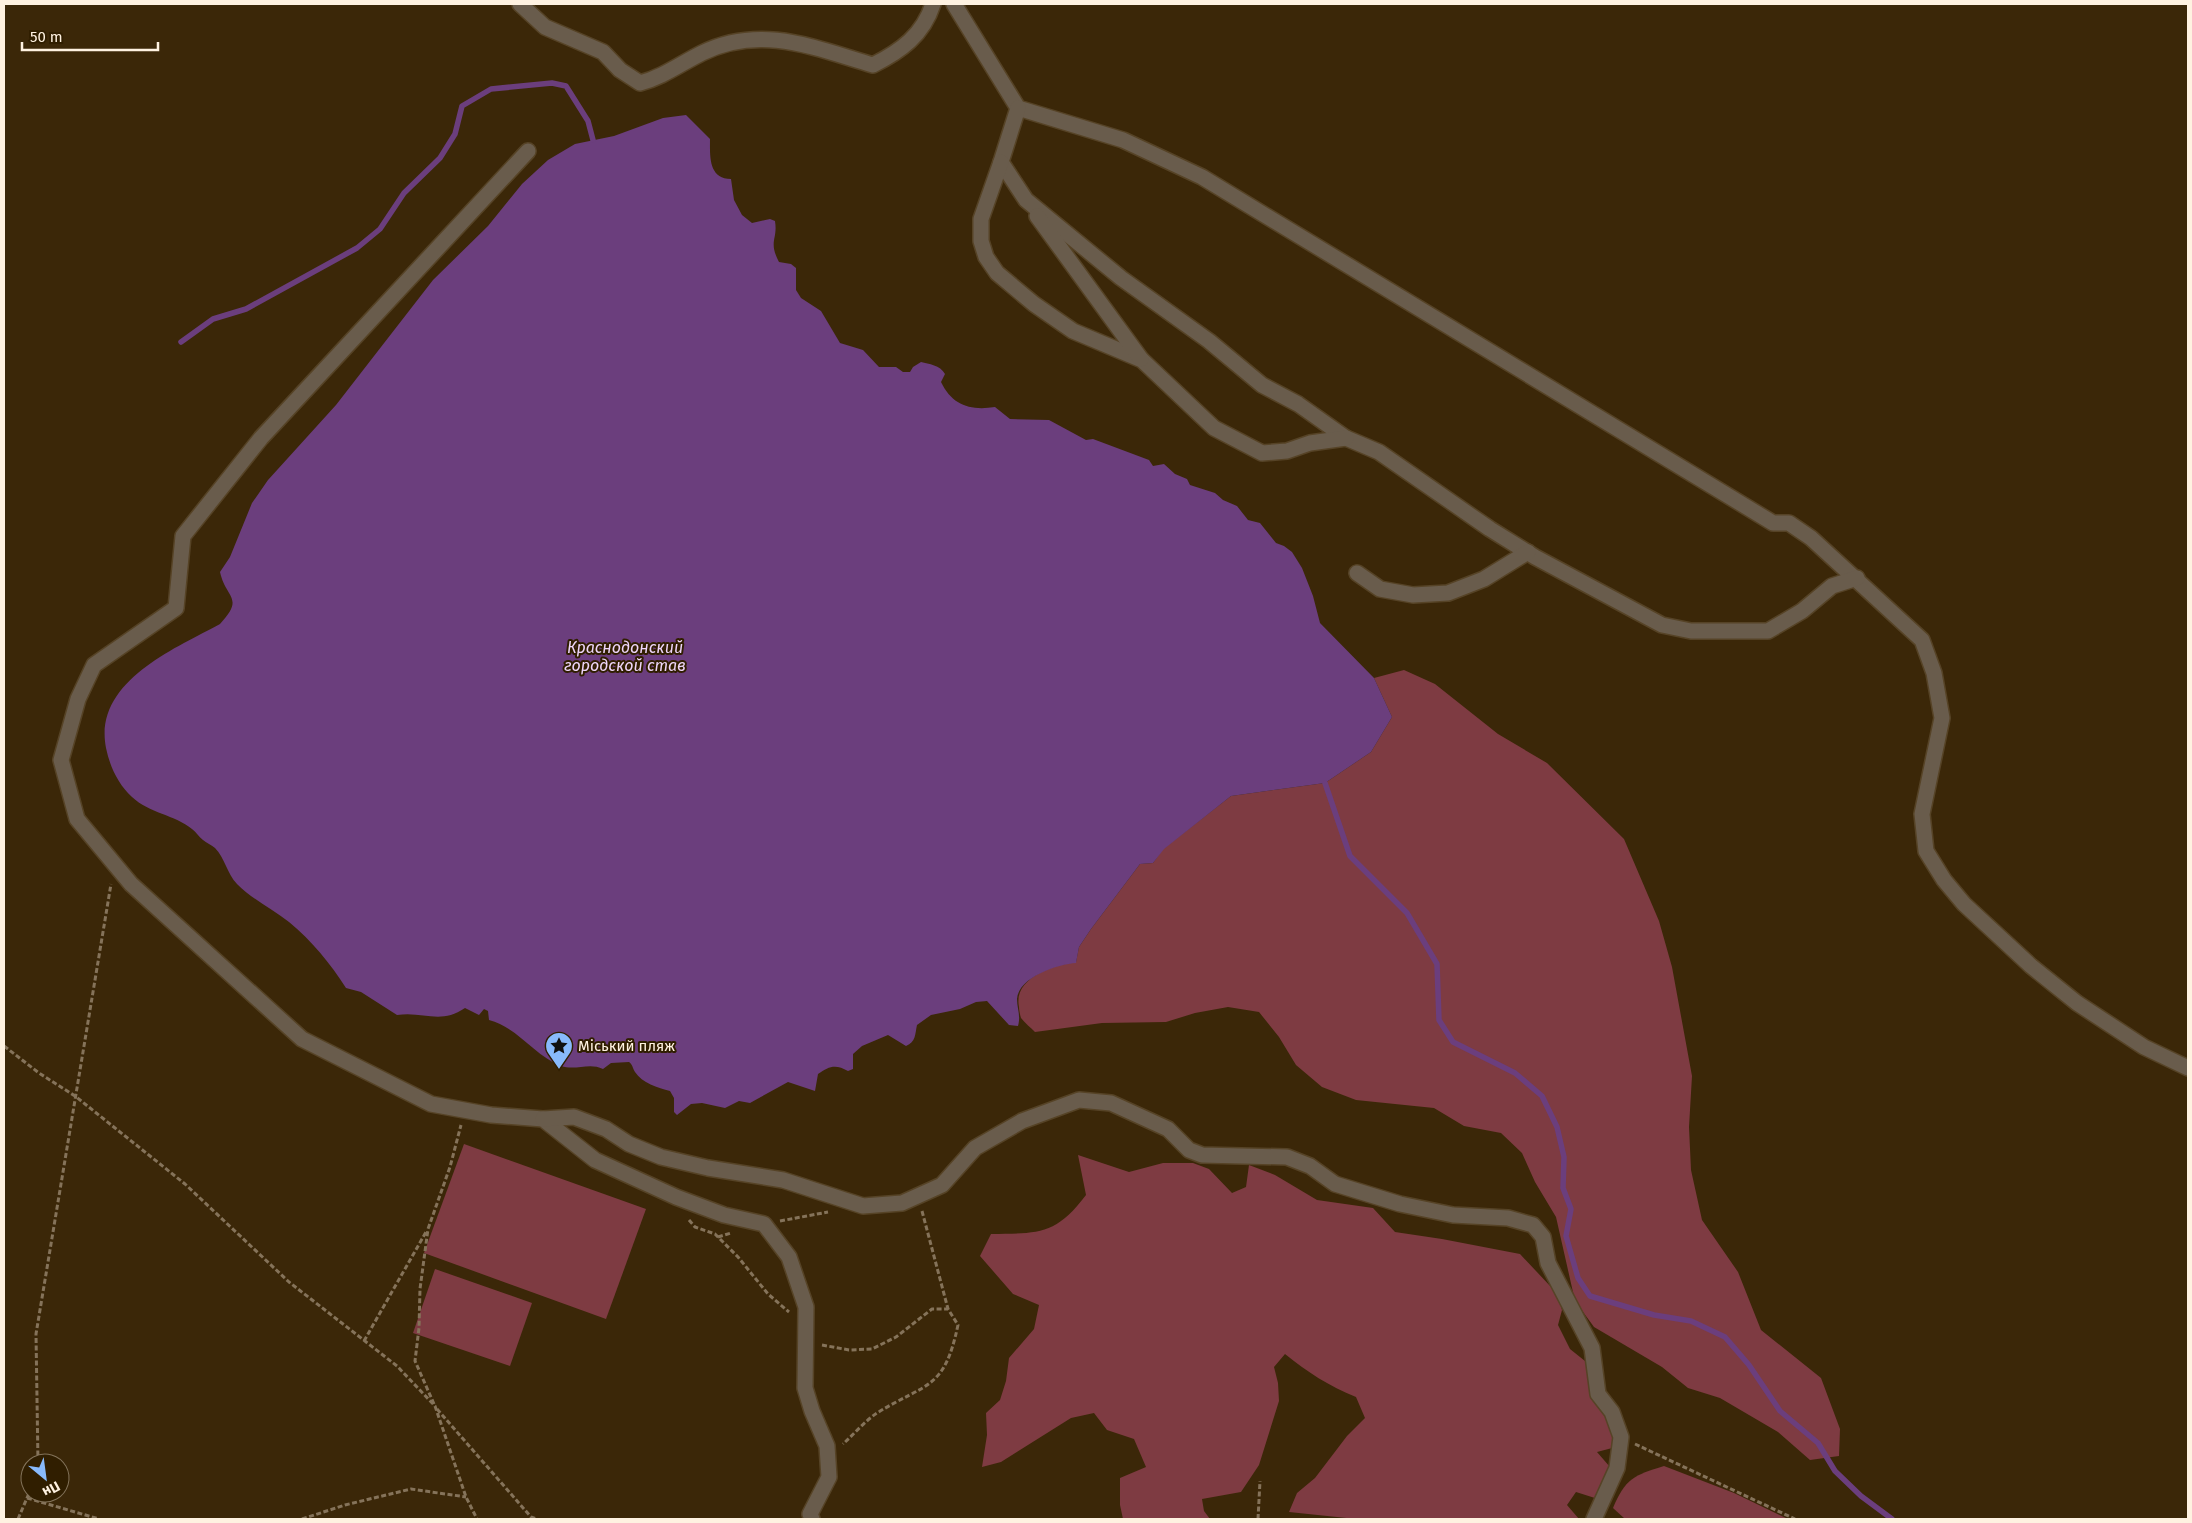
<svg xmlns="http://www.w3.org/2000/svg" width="2192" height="1523" viewBox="0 0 2192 1523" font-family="'Fira Sans',sans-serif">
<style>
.green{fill:#7e3b42}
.water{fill:#6b3e7d}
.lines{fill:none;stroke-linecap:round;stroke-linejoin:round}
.stream{stroke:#6b3e7d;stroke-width:5.5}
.minor-casing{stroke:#564326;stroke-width:18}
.path{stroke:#85735a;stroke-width:3;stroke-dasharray:5 2.5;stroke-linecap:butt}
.minor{stroke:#695c4c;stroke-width:15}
.labels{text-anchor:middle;stroke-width:4;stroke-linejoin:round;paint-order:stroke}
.poi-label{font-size:15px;fill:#fff2e1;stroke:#301e00;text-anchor:start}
.water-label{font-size:16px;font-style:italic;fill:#efd6fb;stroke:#301e00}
</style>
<rect width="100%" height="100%" fill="#3b2708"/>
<g class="green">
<path d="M1404,670L1435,684L1498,734L1547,763L1624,839L1659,921L1672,967L1692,1076L1689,1127L1691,1170L1702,1220L1738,1272L1761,1330L1821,1378L1840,1429L1839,1456L1810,1460L1778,1432L1720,1398L1688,1388L1662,1367L1594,1327L1575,1301L1556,1217L1535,1182L1522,1153L1501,1133L1464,1126L1434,1108L1356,1100L1322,1087L1296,1065L1279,1037L1259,1012L1228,1007L1195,1013L1166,1022L1102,1023L1035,1032C1031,1028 1025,1023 1021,1018C1020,1015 1019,1010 1019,1007C1013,978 1053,965 1076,962L1079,947L1091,929L1140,864L1153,863L1163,849L1231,796L1325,783L1371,752L1392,717L1374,678Z"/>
<path d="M464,1144L646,1209L606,1319L424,1253Z"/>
<path d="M1078,1155L1129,1172L1163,1163H1193L1209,1169L1232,1193L1246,1187L1249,1165L1275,1175L1317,1200L1373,1208L1395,1232L1442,1239L1520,1254L1552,1288L1559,1299L1562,1310L1558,1325L1570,1349L1585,1361L1591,1379V1398C1607,1413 1613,1426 1616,1447L1597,1452L1610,1467L1598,1499L1576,1492L1567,1505L1579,1519H1356L1289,1512L1297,1493L1315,1478L1347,1436L1365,1418L1356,1397C1329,1386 1307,1372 1285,1354L1274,1367L1278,1383L1279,1401L1259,1465L1241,1492L1202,1499L1204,1511L1210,1519H1123L1120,1505V1478L1146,1467L1134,1439L1107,1430L1094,1413L1071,1418L1001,1462L982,1467L987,1435L986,1413L1000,1400L1006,1381L1009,1358L1034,1329L1039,1305L1013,1294L980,1256L991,1234C1038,1233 1055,1236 1086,1195Z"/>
<path d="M435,1269L532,1303L510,1366L413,1333Z"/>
<path d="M1664,1466L1734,1493L1788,1519H1625L1613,1508C1625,1479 1634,1475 1664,1466Z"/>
</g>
<path class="water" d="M686,115L710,139C710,155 708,179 731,179L734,200L742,215L752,223L770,219L775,221C778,240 768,241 779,262L791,264L796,268V290L801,298L821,311L840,343L863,350L879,367H896L903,372H910L913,367L921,362C929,364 940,365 945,374L941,382C952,405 970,411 995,407L1010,419L1049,420L1086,440L1093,439L1149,460L1153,466L1164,464L1175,474L1187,479L1190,485L1215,493L1223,500L1237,506L1248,520L1260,523L1276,543L1284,546L1292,552L1302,568L1313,596L1320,623L1374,678L1392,717L1371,752L1325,783L1231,796L1164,849L1153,863L1140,864L1091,929L1079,947L1076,963C1059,964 1018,977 1017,999C1017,1009 1021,1015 1018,1026L1009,1025L987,1001L976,1002L960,1009L931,1015L917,1025C915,1034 916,1042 906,1046L888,1035L862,1046L853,1054V1069L848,1071C836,1064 829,1066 818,1074L815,1091L788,1082L750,1103L739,1101L725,1108L702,1103L691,1104L677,1115L674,1112V1098L670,1091C658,1088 642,1083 635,1072C632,1067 633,1065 629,1062L611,1063L603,1069C589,1062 576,1071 561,1066C535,1056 517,1027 489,1020L488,1011L484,1009L479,1015L465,1008C440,1025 424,1011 397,1015L361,992L346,988C330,963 312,941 289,922C272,909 252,899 237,884C227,874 225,858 215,848C212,845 206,843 203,840C199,837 196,832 192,829C175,815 149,813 132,797C118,784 110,767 106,748C93,682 174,649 220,624C245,597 226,599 220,572L230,557L252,503L268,480L336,405L433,280L488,226L522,184L548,160L575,144L614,136L663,118Z"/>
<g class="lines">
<g class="stream">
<path d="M181,342L213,319L246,309L357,248L380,229L404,193L440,158L455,134L462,106L491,89L552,83L566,86L588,121L593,140"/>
<path d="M1325,783L1350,856L1407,913L1437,964L1439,1020L1453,1042L1515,1073L1542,1096L1557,1127L1564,1157L1563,1188L1571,1209L1566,1236L1578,1278L1590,1296L1654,1315L1691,1321L1725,1337L1749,1365L1780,1411L1818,1443L1835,1471L1861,1496L1892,1519"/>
</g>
<defs>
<g id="minor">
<path d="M520,4L545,27L603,52L620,70L640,83C663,77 680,64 702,53C761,24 815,48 873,65C901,51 923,35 933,4"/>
<path d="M954,4L1018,108L1123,140L1202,177L1773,523H1789L1811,538L1922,640L1934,673L1942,718L1922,814L1926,851L1944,880L1964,904L2031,966L2077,1003L2144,1047L2188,1068"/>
<path d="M1018,108L1001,162L1026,200L1121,278L1209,341L1262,385L1298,404L1346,438L1379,452L1490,529L1535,557L1662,625L1691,631H1768L1802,611L1832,586L1857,578"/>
<path d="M528,151L261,438L183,536L176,608L94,665L78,699L61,760L77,819L131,884L302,1039L431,1104L491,1115L543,1119L595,1160L676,1197L724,1215L764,1224L789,1257L806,1307L805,1388L812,1411L827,1446L829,1477L810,1514L812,1519"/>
<path d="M1001,162L981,219V241L986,257L997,273L1034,304L1073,331L1142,360L1214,428L1262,453L1287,451L1310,443L1346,438"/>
<path d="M1037,216L1141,359"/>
<path d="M1357,573L1380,589L1413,595L1448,593L1484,579L1528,552"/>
<path d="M543,1119L574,1117L606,1129L629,1144L661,1157L708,1168L783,1180L863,1206L902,1203L942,1185L975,1148L1022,1121L1079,1100L1111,1103L1168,1129L1189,1150L1202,1155L1287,1157L1310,1166L1335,1184L1400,1204L1453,1215L1508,1218L1533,1225L1543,1237L1548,1263L1592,1348L1598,1394L1612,1412L1621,1437L1617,1468L1594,1519"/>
</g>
</defs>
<use href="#minor" class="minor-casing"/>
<g class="path">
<path d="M4,1046L39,1073L75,1096L185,1184L289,1282L397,1366L435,1406L466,1497L477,1519"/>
<path d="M922,1211L948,1309"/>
<path d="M689,1220L695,1227L715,1234L738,1257L768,1294L789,1312"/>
<path d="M780,1221L828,1212"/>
<path d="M718,1237L731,1233"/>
<path d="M364,1341L426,1232"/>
<path d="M822,1345L849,1350L872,1349L896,1337L932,1309H948L958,1325C944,1391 927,1382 877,1413C865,1421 854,1434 843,1444"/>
<path d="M434,1404L415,1361L419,1328L420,1289L428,1229L450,1167L461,1125"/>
<path d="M437,1409L531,1517L537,1519"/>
<path d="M1635,1444L1795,1519"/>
<path d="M38,1463L36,1334L111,884"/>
<path d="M27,1498L99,1519"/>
<path d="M18,1519L30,1491"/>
<path d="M302,1519L345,1505L411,1489L466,1497"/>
<path d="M1258,1519L1260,1481"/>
</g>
<use href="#minor" class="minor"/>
</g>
<defs>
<symbol id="sight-pin" viewBox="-11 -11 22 30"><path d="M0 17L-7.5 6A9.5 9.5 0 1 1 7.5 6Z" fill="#88bafc" stroke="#301e00"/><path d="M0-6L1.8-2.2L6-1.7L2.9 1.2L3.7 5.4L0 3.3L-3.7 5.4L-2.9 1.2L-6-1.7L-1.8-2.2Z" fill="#111"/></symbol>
</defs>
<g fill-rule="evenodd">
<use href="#sight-pin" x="543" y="1030" width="32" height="43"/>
</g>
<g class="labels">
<g class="poi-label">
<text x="578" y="1051">Міський пляж</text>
</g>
<g class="water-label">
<text x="625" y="653">Краснодонский<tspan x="625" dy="18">городской став</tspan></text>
</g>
</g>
<rect width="2192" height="1523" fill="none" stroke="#fff2e1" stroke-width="10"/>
<g transform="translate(45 1478) rotate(151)"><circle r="24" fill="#301e00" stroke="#83735a"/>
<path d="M0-4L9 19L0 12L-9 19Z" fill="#88bafc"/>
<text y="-8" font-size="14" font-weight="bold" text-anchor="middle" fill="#fff2e1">Пн</text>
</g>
<path d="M22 42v8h136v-8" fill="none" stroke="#fff2e1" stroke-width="2.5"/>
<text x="30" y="42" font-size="15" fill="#fff2e1" stroke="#301e00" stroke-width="4" paint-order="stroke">50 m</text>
</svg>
